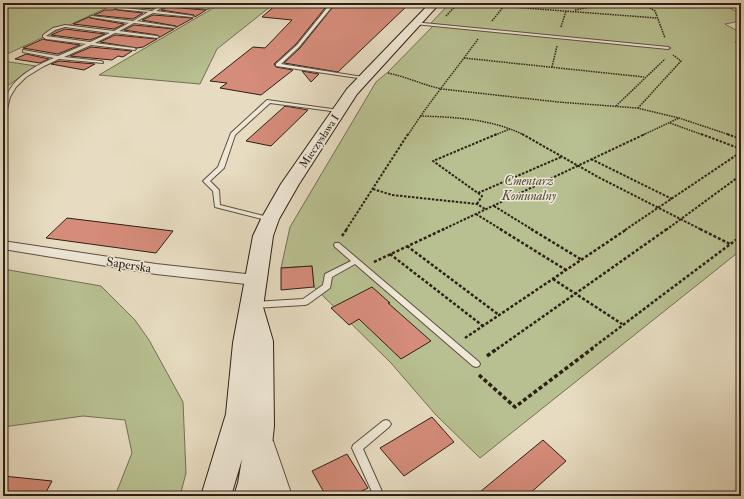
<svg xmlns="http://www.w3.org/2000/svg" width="744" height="499" viewBox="0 0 744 499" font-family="'IM FELL Double Pica',serif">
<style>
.green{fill:#b8c091;stroke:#737054}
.building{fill:#d58c7a;stroke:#2e2017}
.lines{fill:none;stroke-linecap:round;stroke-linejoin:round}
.service-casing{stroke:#5c4f42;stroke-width:2}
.minor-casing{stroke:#5c4f42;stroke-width:2}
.tertiary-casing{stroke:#5c4f42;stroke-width:2}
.secondary-casing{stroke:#2e2017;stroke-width:2}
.path-far3{stroke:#2e2017;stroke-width:1.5;stroke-dasharray:1.5 1;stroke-linecap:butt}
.path-far2{stroke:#2e2017;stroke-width:2;stroke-dasharray:2.5 1.5;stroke-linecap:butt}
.path-far1{stroke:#2e2017;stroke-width:2.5;stroke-dasharray:3 2;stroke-linecap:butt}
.path{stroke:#2e2017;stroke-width:3.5;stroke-dasharray:4 2.5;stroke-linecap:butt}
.service{fill:#efe8d7;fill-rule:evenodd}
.minor{fill:#efe8d7;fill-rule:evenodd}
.tertiary{fill:#efe8d7;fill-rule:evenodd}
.secondary{fill:#efe8d7;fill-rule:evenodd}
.labels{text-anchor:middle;stroke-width:3;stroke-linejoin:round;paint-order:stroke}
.far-street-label{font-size:11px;fill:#2e2017;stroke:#efe8d7}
.park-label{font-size:13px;font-style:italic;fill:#57503c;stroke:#efe8d7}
.street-label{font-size:13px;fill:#2e2017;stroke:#efe8d7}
</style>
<rect width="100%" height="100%" fill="#e7dcc1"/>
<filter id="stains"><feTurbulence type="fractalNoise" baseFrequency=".005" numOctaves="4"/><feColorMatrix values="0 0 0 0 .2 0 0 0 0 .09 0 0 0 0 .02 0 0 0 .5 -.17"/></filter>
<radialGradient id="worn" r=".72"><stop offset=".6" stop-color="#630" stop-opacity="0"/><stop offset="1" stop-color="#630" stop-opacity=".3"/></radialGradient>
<g class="green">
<path d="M3,3H117L3,56Z"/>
<path d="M176,3H275L217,49L200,84L99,75L215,7Z"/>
<path d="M450,3H721L741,14V21L725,24L741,33V37L735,42L741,44V98L740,100H741V250L480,458L436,415L391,363L314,287L312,266L281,268L290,227L376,82L388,72L434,25L430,24Z"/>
<path d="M3,61L36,66L3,89Z"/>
<path d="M3,269L101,286L135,320L149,340L183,402L186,473L180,496H115L132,453L125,420L83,416L3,427Z"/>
</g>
<g class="building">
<path d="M128,3H146L160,4L152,9L121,6Z"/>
<path d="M278,3H329L296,44L274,64L276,67L293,70L261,95L220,88L227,83L210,81L253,47L265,48L292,20L262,17Z"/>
<path d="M336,3H410L338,72L284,63L300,48Z"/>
<path d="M167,7L206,10L195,17L194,15L161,10Z"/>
<path d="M115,9L117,10L143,13L133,19L94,15L105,10H113Z"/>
<path d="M153,15L192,18H193L177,27L176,26L142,20Z"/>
<path d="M89,17L90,18L124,24L114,29L73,24Z"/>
<path d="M134,25L174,29L160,37L157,35L124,30Z"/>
<path d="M65,29L105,34L90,40L51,35Z"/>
<path d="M115,35L157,39L143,47L137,48L100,42Z"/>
<path d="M43,39L46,40L80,45L58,54L23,48Z"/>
<path d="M91,47L132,51L123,57L118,56L112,60L70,56Z"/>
<path d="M26,54L49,59L40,63L15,59Z"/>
<path d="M59,61L95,64L84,70L51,64Z"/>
<path d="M302,71L319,74L311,82Z"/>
<path d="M285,106L308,110L271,146L246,141Z"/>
<path d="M67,218L173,231L156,253L46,238Z"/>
<path d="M312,266L314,287L281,290V268Z"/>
<path d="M372,287L390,303H388L431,341L401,359L359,319L349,325L331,308Z"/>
<path d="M432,417L454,442L404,476L380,448Z"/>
<path d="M543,440L566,461L527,496H475Z"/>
<path d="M347,454L368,488L352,496H326L312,471Z"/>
<path d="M3,476L52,481L44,496H3Z"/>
</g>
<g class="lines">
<defs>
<g id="service">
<path d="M161,3H172L209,8L207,9L167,5L156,11L194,16L192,17L153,13L137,21L176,27L174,28L134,23L119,31L157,36L159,37L157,38L115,33L95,43L134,48L136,49L135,50L91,45L64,57L101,61L103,62V63L59,59L44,66L26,77L16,87L10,97L6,113L3,115C3,83 28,69 54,58L23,52V50L58,56L86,44L46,39L43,37V35L53,28L65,25L114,31L129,23L90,17L92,16L133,21L148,12L117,9L116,7L152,11L163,4ZM65,27L110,33L90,42L46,36L55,30Z"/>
<path d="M331,3H335L299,47L281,64L363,77H365V79L276,66V64L297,45Z"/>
<path d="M413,22L668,47L670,48L668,49L414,24H413Z"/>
<path d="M267,100L339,110L341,111L339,112L270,103L235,135L224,168L210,181L219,190L220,205L272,218L273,219L270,221L215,207L213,191L203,181L218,167L231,133Z"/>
<path d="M335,243H339L479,362L480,364L479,366L476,367L473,366L355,264L332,277L330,288L308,304L305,305L254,308L251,307L250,305L251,303L254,302L303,299L323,285L325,274L351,261L335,247L334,245Z"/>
<path d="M386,420L389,421L391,424L389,427L363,449L384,496H374L352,448L353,445L383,421Z"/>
</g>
<path id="minor" d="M3,241L156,264L255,275L260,276L262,280L260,284L255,285L156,274L3,249Z"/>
<path id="tertiary" d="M264,438L273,441L292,496H264C259,479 247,458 255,441Z"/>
<path id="secondary" d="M430,3H440L357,94L299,184L279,219L273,236L263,307L273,341L274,426L268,483L264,496H234L238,483L242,459L231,496H201L226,414L233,343L253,236L261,219L281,184L347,89Z"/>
</defs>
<use href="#service" class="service-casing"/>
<use href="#minor" class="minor-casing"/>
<use href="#tertiary" class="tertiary-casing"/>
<use href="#secondary" class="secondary-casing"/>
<g class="path-far3">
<path d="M641,3L655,11L665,38"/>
<path d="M575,10L609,3"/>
<path d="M3,11L13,3"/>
<path d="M446,16L458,3L657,18"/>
<path d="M492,21L504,6"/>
<path d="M561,27L566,11"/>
<path d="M464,58L644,77"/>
<path d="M552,67L557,46"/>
<path d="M388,73C407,77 423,85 442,89L558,102L637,108L679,118L730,135"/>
<path d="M616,106L665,59"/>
<path d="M638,108L681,61L673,55"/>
<path d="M420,116C455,117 492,119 524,135"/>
<path d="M670,123L703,135"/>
<path d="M408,135C429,102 455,71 478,39"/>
<path d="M495,135L510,129"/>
<path d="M643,135L679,118"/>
</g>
<g class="path-far2">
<path d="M522,134L598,177L702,230"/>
<path d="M701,134L741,149"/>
<path d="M727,134L741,139"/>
<path d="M591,159L672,199"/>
<path d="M373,189L392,195L477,204L485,209"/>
<path d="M478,193L561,157"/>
<path d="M477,204L482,196L433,161L497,134"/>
<path d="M494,206L533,230"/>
<path d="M476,214L502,230"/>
<path d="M346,230L408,134"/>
<path d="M442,230L645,134"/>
<path d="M625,230L741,152"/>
<path d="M666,230L741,175"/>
</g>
<g class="path-far1">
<path d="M500,229L566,270"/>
<path d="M531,229L582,260"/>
<path d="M700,229L730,244"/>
<path d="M342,236L347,229"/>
<path d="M407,246L499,315"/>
<path d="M390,254L483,326"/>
<path d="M374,262L444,229"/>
<path d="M553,279L622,324"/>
<path d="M465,338L627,229"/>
<path d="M497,349L667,229"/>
<path d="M591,349L741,236"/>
</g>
<g class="path">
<path d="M487,356L498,348"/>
<path d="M479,375L515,407L593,348"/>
</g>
<use href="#service" class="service"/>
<use href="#minor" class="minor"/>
<use href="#tertiary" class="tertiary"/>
<use href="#secondary" class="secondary"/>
</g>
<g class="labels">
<g class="far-street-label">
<text transform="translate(319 141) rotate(-56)" y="4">Mieczysława I</text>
</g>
<g class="park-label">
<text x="529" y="185">Cmentarz<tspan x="529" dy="15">Komunalny</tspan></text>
</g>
<g class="street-label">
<text transform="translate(129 264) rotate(9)" y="5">Saperska</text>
</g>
</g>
<rect width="744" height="499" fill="none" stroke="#e7dcc1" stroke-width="16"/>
<rect x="4" y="4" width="736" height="491" fill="none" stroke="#2e2017" stroke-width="2"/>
<rect x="8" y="8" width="728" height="483" fill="none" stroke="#2e2017"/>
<rect width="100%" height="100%" filter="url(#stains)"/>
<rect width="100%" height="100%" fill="url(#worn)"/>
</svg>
